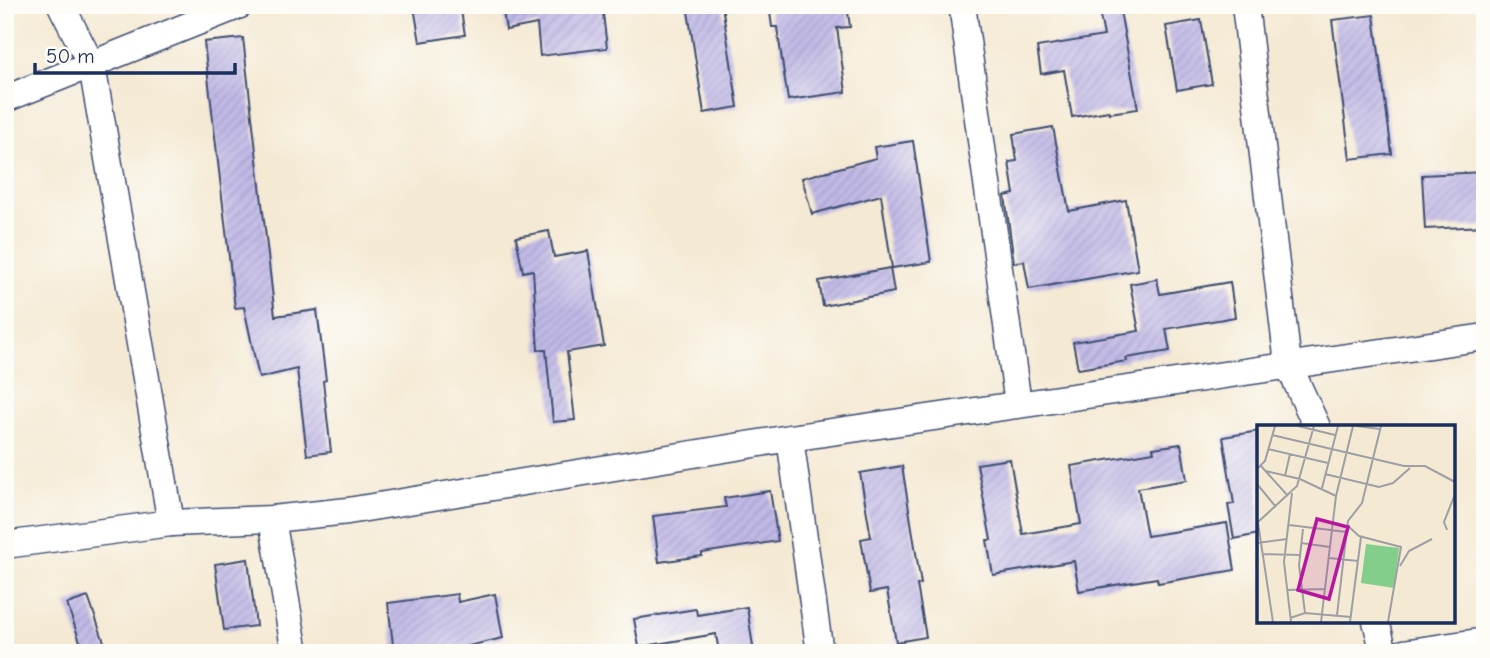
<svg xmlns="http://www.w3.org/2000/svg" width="1490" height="658" viewBox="0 0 1490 658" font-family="'Comic Neue',sans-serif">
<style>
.building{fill:url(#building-hatch)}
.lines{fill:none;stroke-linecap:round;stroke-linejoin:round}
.street-casing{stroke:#3c4b70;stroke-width:29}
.street{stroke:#fff;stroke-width:26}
.inset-road{fill:none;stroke:#9d9fa4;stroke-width:2}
.view{fill:#b5179e;fill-opacity:0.15;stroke:#b5179e;stroke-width:3.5}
.inset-edge{fill:none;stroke:#1b2f5e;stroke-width:3.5}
</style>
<defs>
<pattern id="building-hatch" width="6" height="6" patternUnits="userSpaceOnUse" patternTransform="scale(1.75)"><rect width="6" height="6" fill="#c1b9e6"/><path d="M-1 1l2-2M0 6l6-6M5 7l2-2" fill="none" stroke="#a59fc8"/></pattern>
</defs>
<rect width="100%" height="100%" fill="#fdfcf7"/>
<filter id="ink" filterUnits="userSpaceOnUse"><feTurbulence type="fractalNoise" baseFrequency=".0143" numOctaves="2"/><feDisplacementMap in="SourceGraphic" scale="14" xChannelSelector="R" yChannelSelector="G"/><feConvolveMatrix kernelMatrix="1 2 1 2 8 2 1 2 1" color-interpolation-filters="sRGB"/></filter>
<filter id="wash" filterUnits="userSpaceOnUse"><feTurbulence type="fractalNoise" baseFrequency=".00686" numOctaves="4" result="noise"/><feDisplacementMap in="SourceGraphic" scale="28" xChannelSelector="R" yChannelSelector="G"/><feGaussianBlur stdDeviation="1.57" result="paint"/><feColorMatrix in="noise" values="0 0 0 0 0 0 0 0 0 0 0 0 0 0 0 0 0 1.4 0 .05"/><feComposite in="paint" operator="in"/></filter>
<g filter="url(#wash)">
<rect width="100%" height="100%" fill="#f4e9d3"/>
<g id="blocks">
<g class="building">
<path d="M428,5H460L465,35L420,42L414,7Z"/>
<path d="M502,5H602L607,48L540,56L537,24L506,30Z"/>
<path d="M687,5H722L738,107L704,113Z"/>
<path d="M769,5H847L850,27L837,28L846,92L788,100L777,27H772Z"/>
<path d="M1098,5H1119L1138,109L1109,113V111L1072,117L1064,70L1041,74L1037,47L1104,36Z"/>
<path d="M1374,15L1392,154L1350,159L1332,20Z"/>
<path d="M1201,20L1212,84L1177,90L1166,26Z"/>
<path d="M243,38L275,316L317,310L326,380L323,381L331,452L307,455L297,369L259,378L244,307L235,308L204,42Z"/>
<path d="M1053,127L1069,211L1126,200L1138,270L1029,289L1024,261L1014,263L1005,196L1014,194L1009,162L1017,161L1013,134Z"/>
<path d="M913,141L931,262L892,268L881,195L812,214L802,178L876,158L874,147Z"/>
<path d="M1485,172V226L1425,229L1422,175Z"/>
<path d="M549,231L554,257L588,251L604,346L567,352L575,420L553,422L546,350H538L533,270L523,272L516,237Z"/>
<path d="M890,268L894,292L823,306L819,281Z"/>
<path d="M1157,279L1160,294L1230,282L1235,317L1166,329L1170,351L1126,358L1127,361L1078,369L1073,342L1139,331L1130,284Z"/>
<path d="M1259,431V534L1234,539L1228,505L1234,504L1223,437Z"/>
<path d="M1181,444L1187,480L1138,488L1147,536L1227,523L1235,570L1158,583L1157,578L1079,591L1074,561L993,575L987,540H991L977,464L1010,459L1023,534L1081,524L1071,466L1154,452L1153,448Z"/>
<path d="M902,466L921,584L917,585L926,637L896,642L887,590L870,593L861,539L871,537L860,473Z"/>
<path d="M770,491L778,541L702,553V556L659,562L653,516L726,507L724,498Z"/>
<path d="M248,559L256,626L224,630L215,564Z"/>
<path d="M457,594L458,602L495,594L503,638L464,647L416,653H394L388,603Z"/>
<path d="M88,597L108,653H84L67,604Z"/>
<path d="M747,607L754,653H719L716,634L639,647L634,619L696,609L697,615Z"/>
</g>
</g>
</g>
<g filter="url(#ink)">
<use href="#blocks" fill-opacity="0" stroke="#3c4b70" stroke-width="2"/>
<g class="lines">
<defs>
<g id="street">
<path d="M61,5L92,66L171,523"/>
<path d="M962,5L1018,404"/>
<path d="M1245,5L1288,364L1317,427"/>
<path d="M5,99L240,5"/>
<path d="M790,438L820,653"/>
<path d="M272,519L295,653"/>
<path d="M5,545L171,523L272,519L348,511L790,438L1485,337"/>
<path d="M1376,621L1384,653"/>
<path d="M1403,653L1485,641"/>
</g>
</defs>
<use href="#street" class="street-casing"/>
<use href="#street" class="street"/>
</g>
</g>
<g transform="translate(1257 425)">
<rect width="198" height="198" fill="#f4e9d3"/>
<path d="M109,119L142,123L137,163L104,158Z" fill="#84ce8b"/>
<path class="inset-road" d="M41,1L78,10M99,1L123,4M15,10L147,41H168L198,57M11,24L71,38M4,41L31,71M0,44L8,36L18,1M9,46L43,54L79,71M68,49L122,62L136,58L153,43M28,51L33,29M0,59L19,82M65,63L81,1M0,98L40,61L57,1M1,98L16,197M32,100L90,107M91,101L102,111L144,122L131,197M46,104L42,140L48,188M190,105L187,97L198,69M0,118L30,114M44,118L73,122M6,129L43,130M72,133L101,136M143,141L152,126L175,114M30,165L68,164M80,190L91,96L105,78L124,1M33,193L48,188L94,192M34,197L27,137L35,68M64,197L79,71L96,1M93,197L104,112"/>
<path class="view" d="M60,94L91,102L72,174L41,165Z"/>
<rect width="198" height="198" class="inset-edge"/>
</g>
<rect width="1490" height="658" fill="none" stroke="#fdfcf7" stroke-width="28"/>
<path d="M35 63v10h200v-10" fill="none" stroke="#1b2f5e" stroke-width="3.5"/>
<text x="46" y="63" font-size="21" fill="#1b2f5e" stroke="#fdfcf7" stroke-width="5" paint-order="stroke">50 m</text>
</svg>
